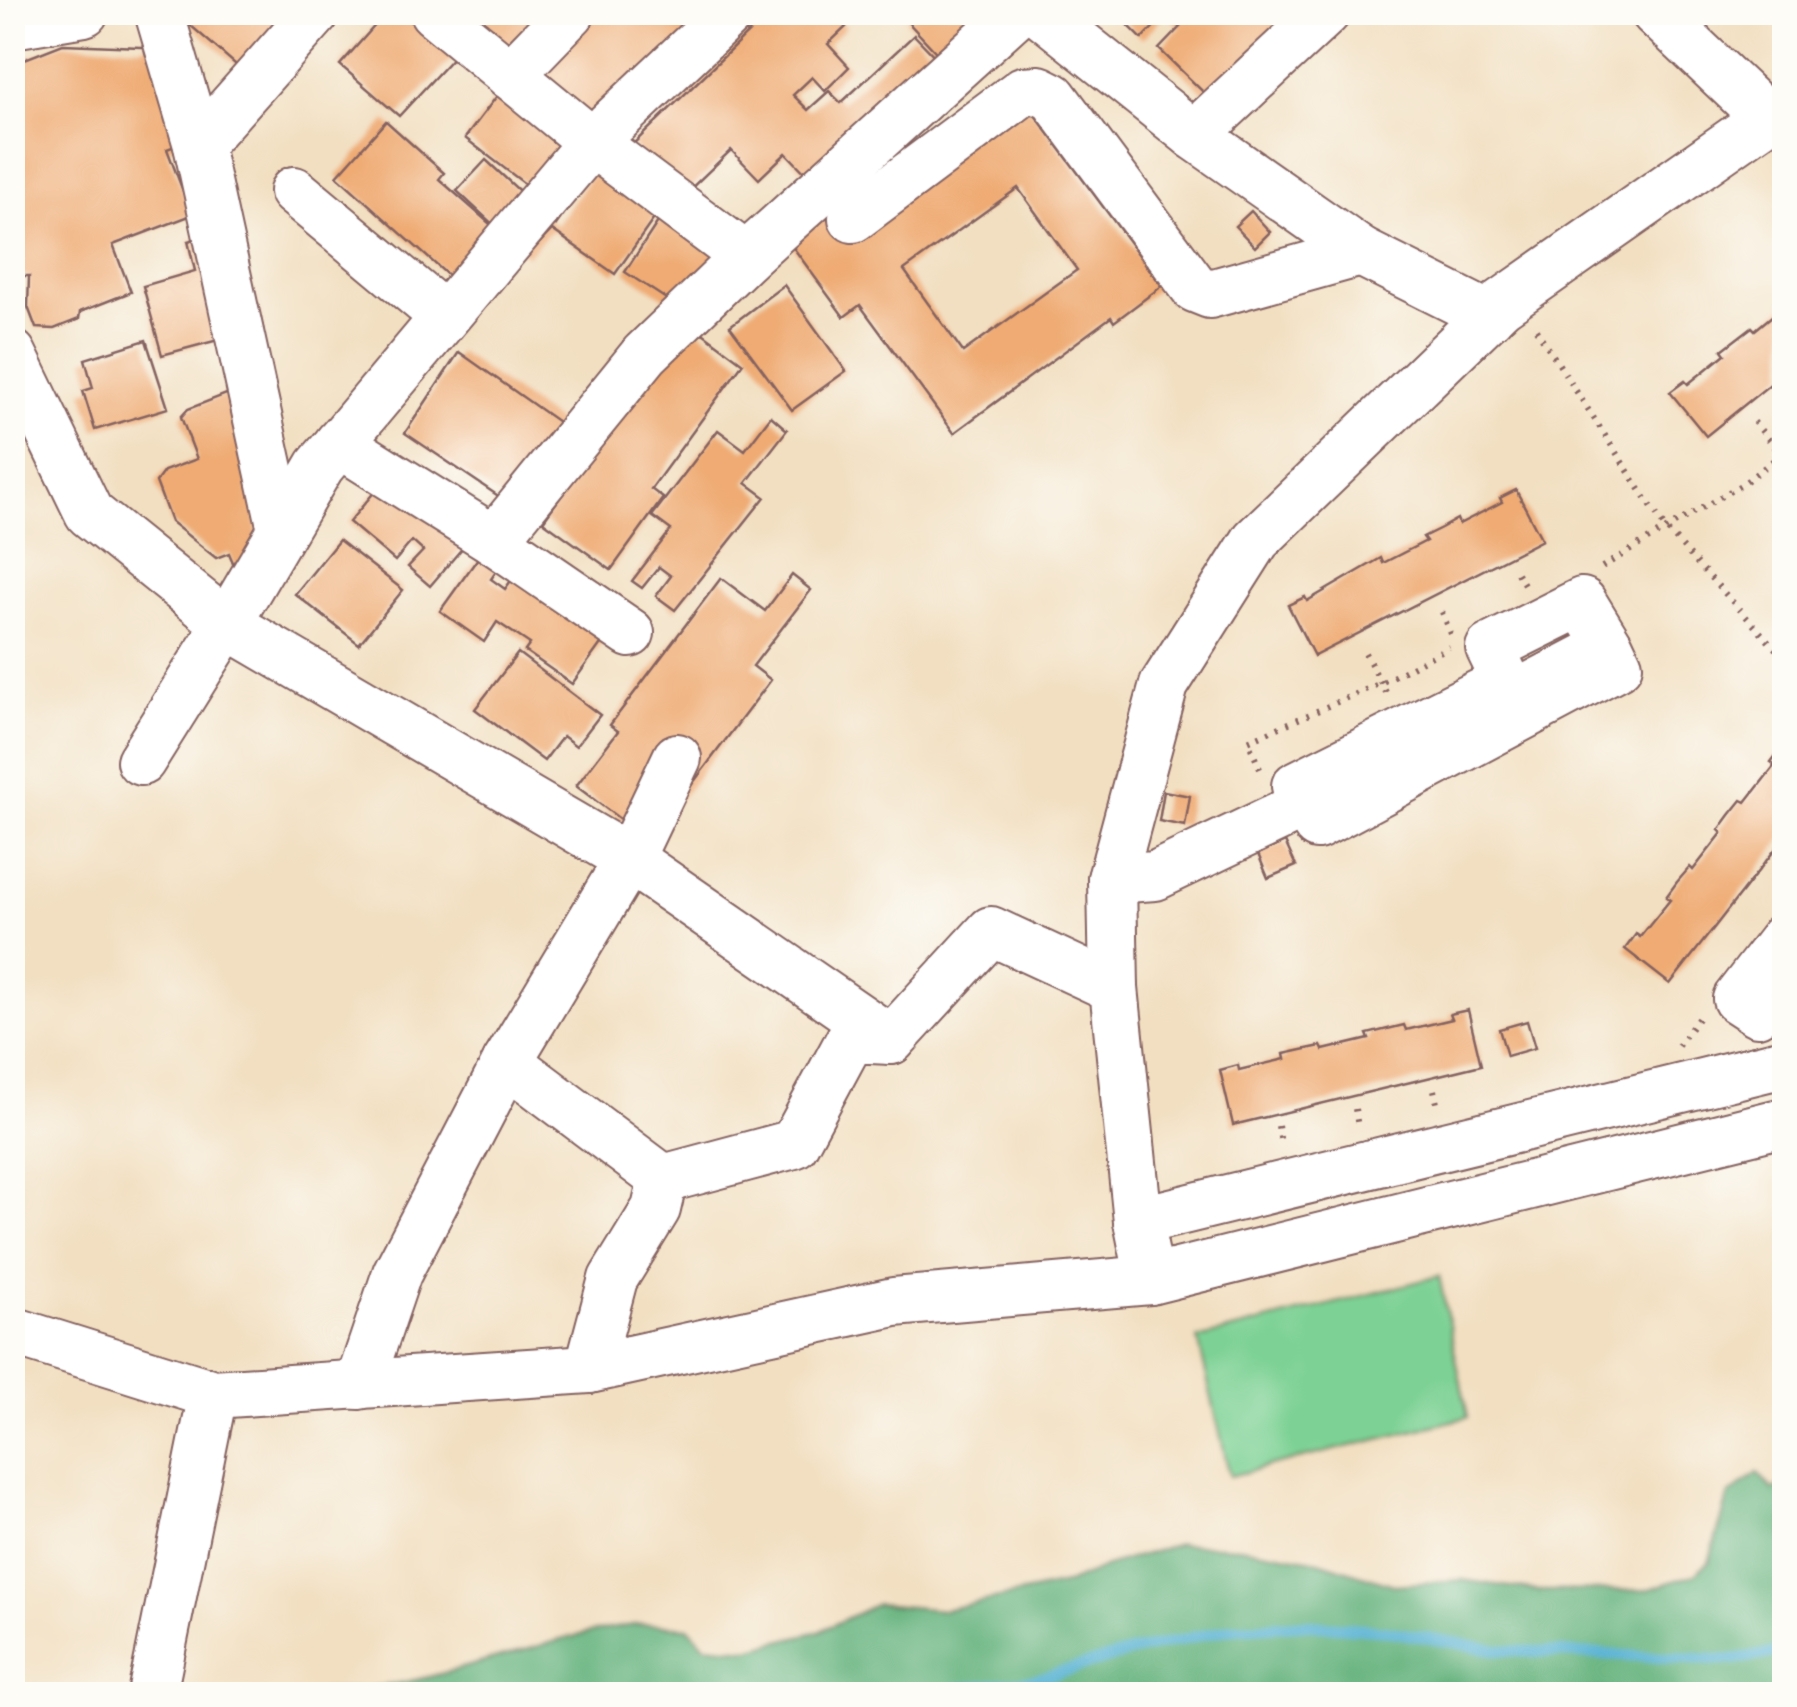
<svg xmlns="http://www.w3.org/2000/svg" width="1797" height="1707" viewBox="0 0 1797 1707" font-family="'Indie Flower',sans-serif">
<style>
.green{fill:#7dd194;stroke:#647860;stroke-width:2.5}
.forest{fill:#66b37e;stroke:#586954;stroke-width:2.5}
.lines{fill:none;stroke-linecap:round;stroke-linejoin:round}
.stream{stroke:#54b1d2;stroke-width:11}
.building{fill:#efab73;fill-rule:evenodd}
.minor-casing{stroke:#856260;stroke-width:52}
.path{stroke:#856260;stroke-width:6;stroke-dasharray:2.5 8;stroke-linecap:butt}
.minor{stroke:#fff;stroke-width:48}
</style>
<rect width="100%" height="100%" fill="#fdfcf7"/>
<filter id="ink" filterUnits="userSpaceOnUse"><feTurbulence type="fractalNoise" baseFrequency=".01" numOctaves="2"/><feDisplacementMap in="SourceGraphic" scale="20" xChannelSelector="R" yChannelSelector="G"/><feConvolveMatrix kernelMatrix="1 2 1 2 8 2 1 2 1" color-interpolation-filters="sRGB"/></filter>
<filter id="wash" filterUnits="userSpaceOnUse"><feTurbulence type="fractalNoise" baseFrequency=".0048" numOctaves="4" result="noise"/><feDisplacementMap in="SourceGraphic" scale="40" xChannelSelector="R" yChannelSelector="G"/><feGaussianBlur stdDeviation="2.25" result="paint"/><feColorMatrix in="noise" values="0 0 0 0 0 0 0 0 0 0 0 0 0 0 0 0 0 1.4 0 .05"/><feComposite in="paint" operator="in"/></filter>
<g filter="url(#wash)">
<rect width="100%" height="100%" fill="#f2dfc1"/>
<path class="green" d="M1439,1276L1468,1417L1230,1476L1198,1339Z"/>
<path class="forest" d="M1758,1473L1773,1490L1784,1484V1694H1618L1600,1690L1535,1694H315L321,1691C430,1692 527,1639 634,1625C651,1623 670,1626 688,1627L705,1645L748,1649L820,1631L877,1604L943,1610L1018,1594L1069,1583L1113,1564L1178,1544L1240,1547L1319,1561L1394,1585L1462,1580L1539,1591L1646,1590L1693,1575L1709,1562L1729,1495Z"/>
<g class="lines">
<path class="stream" d="M914,1694L1034,1680L1139,1650L1228,1629L1303,1624L1382,1630L1497,1650L1729,1660L1784,1652"/>
</g>
<g id="blocks">
<g class="building">
<path d="M175,12H306L250,77Z"/>
<path d="M387,12H411L457,53L399,116L340,65Z"/>
<path d="M455,12H551L510,65Z"/>
<path d="M591,12H722L596,131L540,71Z"/>
<path d="M770,12H837L834,15L846,27L828,44L849,67L825,91L812,77L793,95L808,110L829,91L841,103L914,35L940,62L814,182L786,153L759,179L731,150L682,197L632,145Z"/>
<path d="M914,12H990L948,65L906,20Z"/>
<path d="M1115,12H1346L1236,124L1159,49L1180,27L1166,14L1142,39Z"/>
<path d="M63,44L141,47L150,44L206,134L167,149L192,215L113,245L131,292L80,312L79,319L54,329L36,328L28,307L29,276H12V64Z"/>
<path d="M506,84L580,139L538,194L465,138Z"/>
<path d="M1029,107L1162,286L1114,322L1111,317L954,433L860,305L844,317L787,239L829,208ZM1018,188L1077,270L963,352L904,270Z"/>
<path d="M386,121L444,173L439,179L506,238L462,288L337,176Z"/>
<path d="M216,156L263,328L162,355L143,286L195,271L188,241L207,236Z"/>
<path d="M486,160L556,225L598,166L660,210L615,274L552,230L527,256L457,191Z"/>
<path d="M665,211L721,248L683,310L625,272Z"/>
<path d="M1251,211L1270,232L1255,247L1235,226Z"/>
<path d="M784,285L846,371L792,410L730,326Z"/>
<path d="M1784,306V373L1706,436L1670,392L1685,381L1688,384L1725,354L1722,350L1752,327L1755,330Z"/>
<path d="M688,322L743,363L651,489L663,498L611,570L543,521Z"/>
<path d="M146,340L168,408L95,430L83,391L93,388L85,359Z"/>
<path d="M459,352L578,436L528,516L405,433Z"/>
<path d="M262,380L255,582L234,565L229,553L216,558L171,522L156,482L164,471L197,459L181,417L188,409Z"/>
<path d="M771,416L787,430L746,483L765,497L675,610L656,596L671,576L659,567L642,588L632,581L671,530L652,516L718,430L745,450Z"/>
<path d="M393,470L476,532L430,586L408,567L423,551L412,541L395,561L349,522Z"/>
<path d="M1516,490L1542,540L1314,656L1288,605L1305,597L1307,601L1381,558L1383,563L1426,541L1423,537L1441,528L1457,519L1459,524L1502,502L1500,498Z"/>
<path d="M496,533L514,545L491,579L505,589L528,557L618,620L572,684L525,651L530,644L497,622L484,642L440,611Z"/>
<path d="M339,540L403,590L359,644L295,594Z"/>
<path d="M792,575L811,590L753,666L771,680L649,841L576,786L618,731L610,725L721,578L765,611Z"/>
<path d="M518,653L600,715L576,746L563,736L544,761L475,709Z"/>
<path d="M1784,745V838L1670,984L1625,949L1636,934L1640,937L1670,900L1666,897L1677,882L1690,867L1693,870L1722,833L1719,830L1730,815L1742,800L1746,802L1775,765L1771,762Z"/>
<path d="M1164,791L1190,796L1185,826L1159,821Z"/>
<path d="M1285,842L1296,866L1268,878L1258,854Z"/>
<path d="M1468,1010L1481,1065L1233,1125L1220,1070L1238,1065L1239,1070L1285,1059L1284,1054L1302,1050L1321,1046L1323,1050L1369,1039L1367,1034L1404,1025L1406,1030L1452,1019L1450,1014Z"/>
<path d="M1527,1021L1535,1048L1507,1056L1499,1029Z"/>
</g>
</g>
</g>
<g filter="url(#ink)">
<use href="#blocks" fill-opacity="0" stroke="#856260" stroke-width="2.5"/>
<g class="lines">
<defs>
<g id="minor">
<path d="M159,12L198,145L282,529"/>
<path d="M434,12L592,142L746,257"/>
<path d="M1040,12L1194,135L1361,252L1489,316"/>
<path d="M1655,12L1767,118"/>
<path d="M12,24L84,12"/>
<path d="M510,75L571,12"/>
<path d="M1194,135L1326,12"/>
<path d="M198,145L316,12"/>
<path d="M294,191L444,316"/>
<path d="M853,218L1023,91L1039,90L1053,97L1195,288L1210,294L1361,252"/>
<path d="M12,354L89,513L227,624L629,859L891,1040L991,931L1114,988L1138,1221L1150,1280"/>
<path d="M339,443L494,540L630,633"/>
<path d="M494,540L645,354L746,257L1017,12"/>
<path d="M141,761L227,624L320,466L592,142L730,12"/>
<path d="M1112,879L1155,876L1306,804L1609,646L1618,665L1317,825L1296,786L1506,681L1490,648L1582,602L1609,646"/>
<path d="M1114,988L1112,879L1164,685L1256,540L1501,304L1784,106"/>
<path d="M1757,1012L1737,999L1784,938"/>
<path d="M507,1062L663,1179"/>
<path d="M663,1179L794,1144L851,1038L891,1040"/>
<path d="M1138,1221L1784,1063"/>
<path d="M12,1331L213,1394L589,1369L894,1302L1150,1280L1784,1122"/>
<path d="M589,1369L613,1279L656,1209L663,1179"/>
<path d="M359,1385L397,1273L507,1062L629,859L677,758"/>
<path d="M152,1694L213,1394"/>
</g>
</defs>
<use href="#minor" class="minor-casing"/>
<g class="path">
<path d="M1536,329L1665,528L1784,658"/>
<path d="M1754,422L1781,454"/>
<path d="M1602,567L1744,483L1784,452"/>
<path d="M1517,573L1527,589"/>
<path d="M1442,612L1451,634"/>
<path d="M1365,653L1388,696"/>
<path d="M1260,769L1248,741L1381,683L1449,647"/>
<path d="M1678,1046L1700,1016"/>
<path d="M1434,1090L1438,1108"/>
<path d="M1355,1109L1358,1127"/>
<path d="M1278,1126L1281,1144"/>
</g>
<use href="#minor" class="minor"/>
</g>
</g>
<rect width="1797" height="1707" fill="none" stroke="#fdfcf7" stroke-width="50"/>
</svg>
